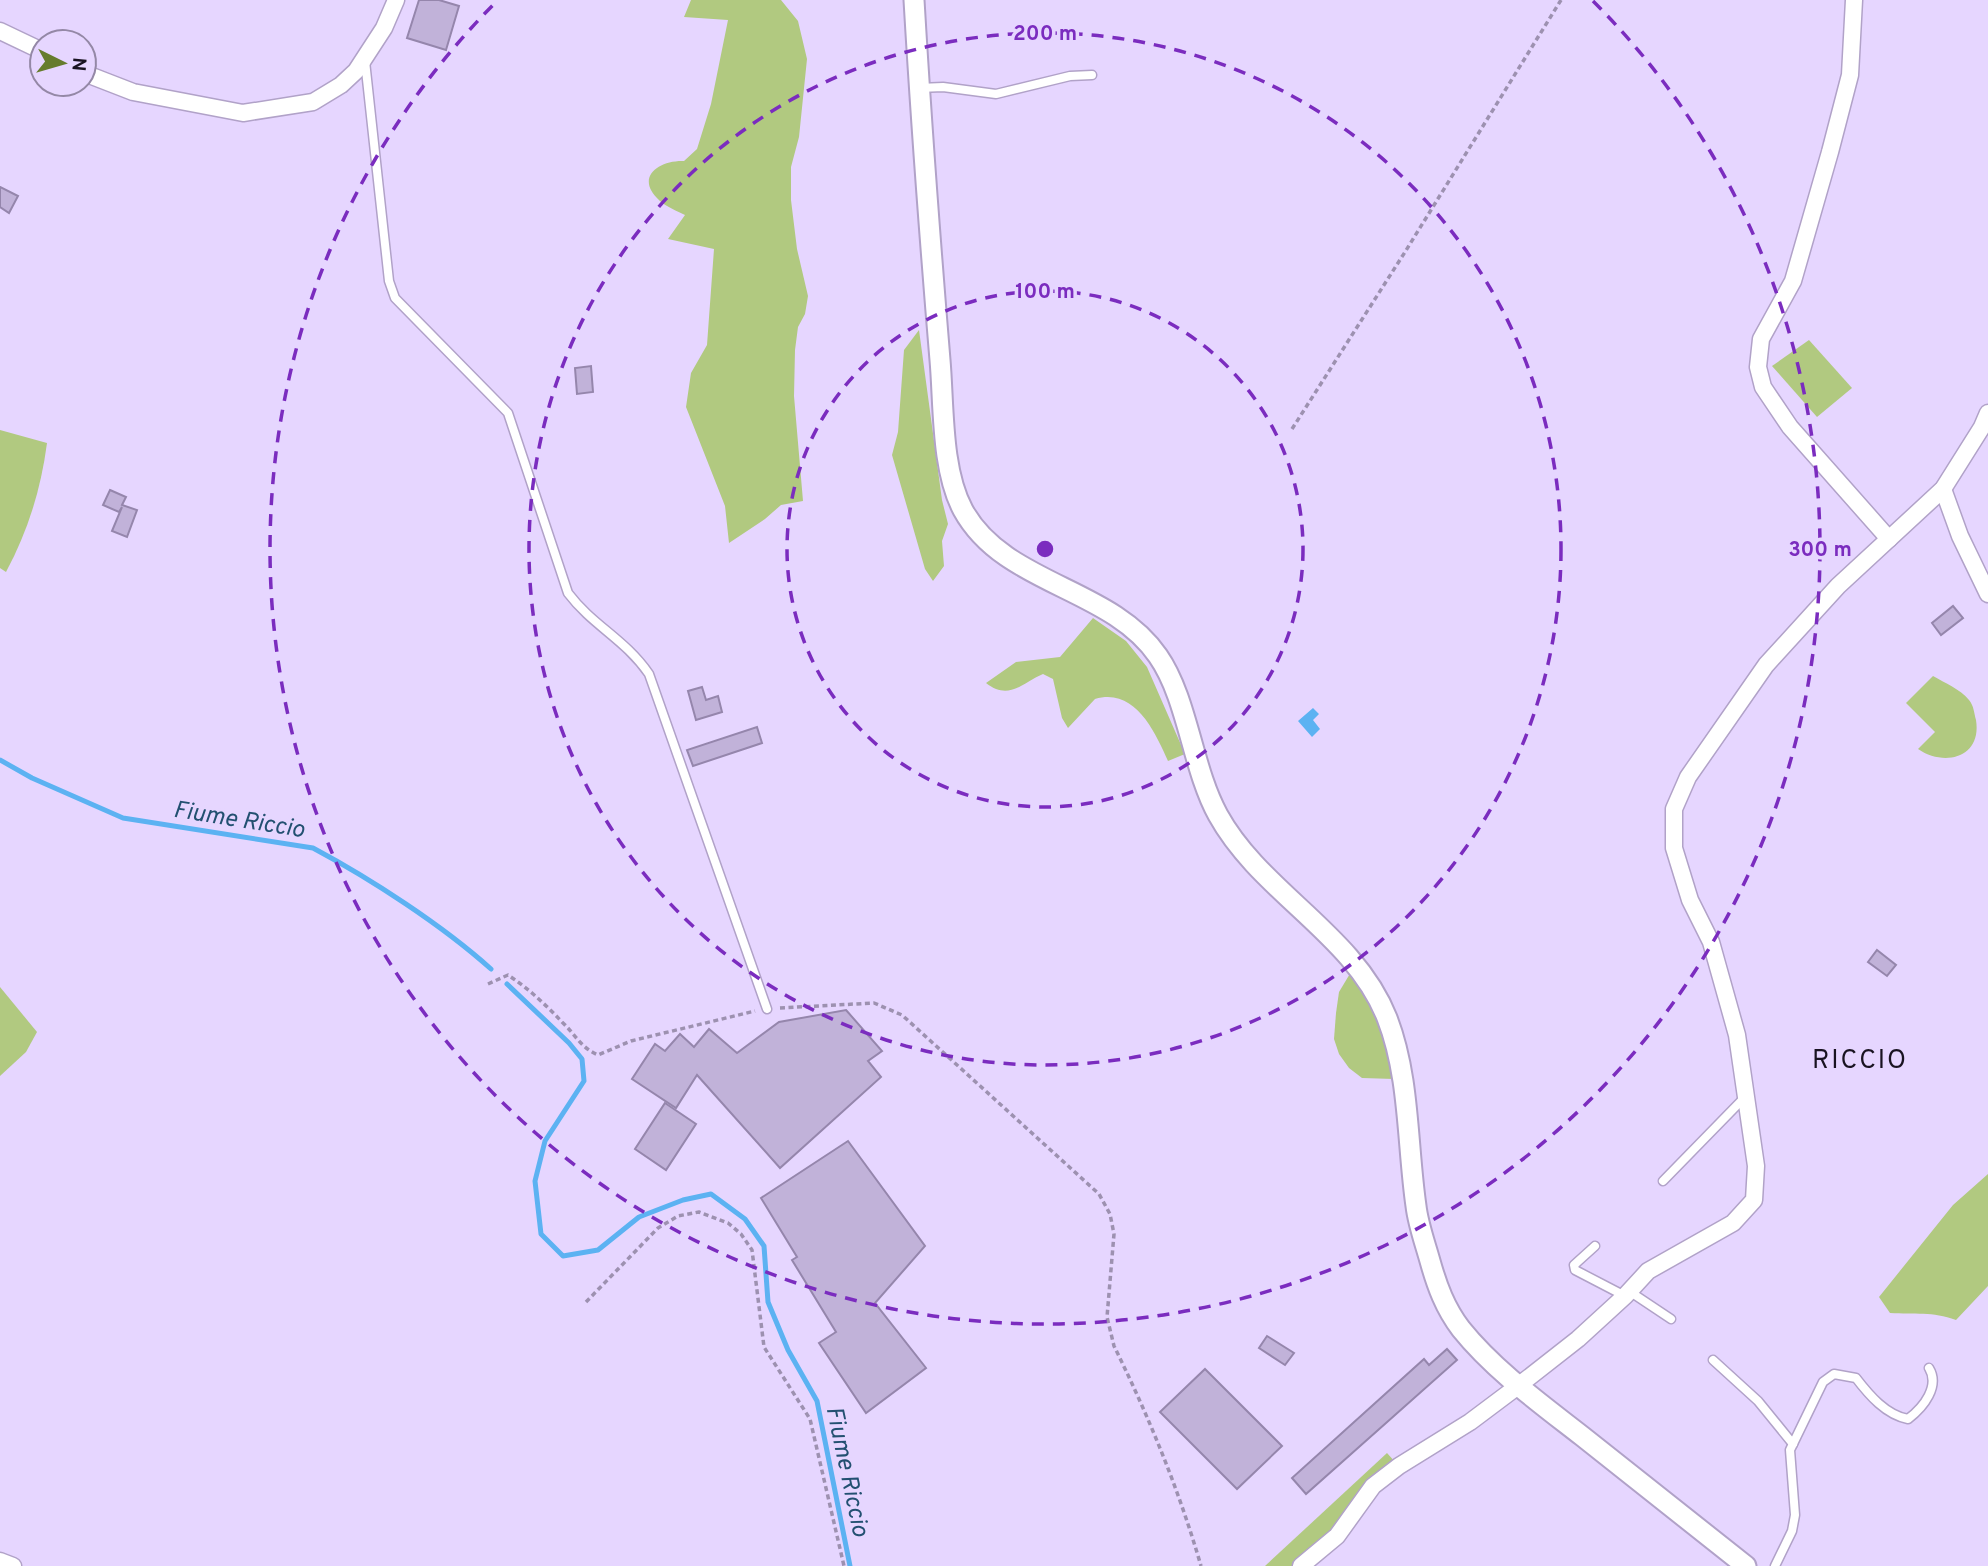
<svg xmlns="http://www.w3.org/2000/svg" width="1988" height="1566" viewBox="0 0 1988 1566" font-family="Overpass,sans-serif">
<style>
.green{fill:#b1c980}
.water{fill:#5cb2f2}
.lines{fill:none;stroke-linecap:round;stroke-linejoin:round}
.stream{stroke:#5cb2f2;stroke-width:5}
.building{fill:#c1b2d9;stroke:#9586ac;stroke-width:2}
.service-casing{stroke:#b1a2c8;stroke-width:11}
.minor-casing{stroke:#b1a2c8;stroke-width:19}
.tertiary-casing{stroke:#b1a2c8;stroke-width:23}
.path{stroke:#9d91b0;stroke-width:3.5;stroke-dasharray:5 3.5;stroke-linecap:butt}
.service{stroke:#fff;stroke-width:8}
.minor{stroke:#fff;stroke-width:16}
.tertiary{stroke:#fff;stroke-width:19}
.ring{fill:none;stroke:#7b2cbf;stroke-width:3.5;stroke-dasharray:12 9}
.labels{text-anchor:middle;stroke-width:7;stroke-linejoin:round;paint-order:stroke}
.water-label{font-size:24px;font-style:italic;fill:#235071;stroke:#e6d6ff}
.quarter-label{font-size:26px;letter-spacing:2px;fill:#191321;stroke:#e6d6ff}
.centre{fill:#7b2cbf;stroke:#e6d6ff;stroke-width:3.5}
.ring-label{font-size:21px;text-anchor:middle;font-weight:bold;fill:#7b2cbf;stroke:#e6d6ff;stroke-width:7;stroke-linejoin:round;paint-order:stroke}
</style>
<rect width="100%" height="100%" fill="#e6d6ff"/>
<g class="green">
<path d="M691,0H781L798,21L807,59L799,137L791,167V200L797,249L808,296L805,314L798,327L795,350L794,396L803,501L781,505L765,519L729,543L725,506L686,407L691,373L707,345L714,249L668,239L685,215C677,211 667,207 660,201C634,178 658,160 684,161L697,149L711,104L728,20L684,17Z"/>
<path d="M919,330L942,500L948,524L942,541L944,566L933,581L925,569L892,455L898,432L904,350Z"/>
<path d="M1809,340L1852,388L1817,417L1772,366Z"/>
<path d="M0,430L47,443C41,489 28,531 6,572L0,568Z"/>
<path d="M1093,618L1126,641L1147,667L1185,754L1168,761C1155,732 1135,687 1095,699L1068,728L1062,718L1053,679L1043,674C1022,683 1009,701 986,683L1016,662L1060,657Z"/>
<path d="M1933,676C1945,683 1960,689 1969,700C1974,706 1974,713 1976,720C1982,758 1944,767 1918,749L1935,732L1906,703Z"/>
<path d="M1351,972L1378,1018L1394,1079L1362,1078L1349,1068L1339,1054L1334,1039L1336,1013L1339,992Z"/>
<path d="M0,987L37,1032L26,1052L0,1076Z"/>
<path d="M1988,1174V1286L1956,1320C1932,1311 1915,1315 1890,1313L1879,1297L1953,1205Z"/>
<path d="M1387,1453L1396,1463L1298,1566H1265Z"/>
</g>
<path class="water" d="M1313,708L1319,714L1313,720L1320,729L1312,737L1298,721Z"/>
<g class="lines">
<g class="stream">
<path d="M0,760L32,778L123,818L313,848C371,879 442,925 491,969"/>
<path d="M507,984L569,1043L582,1059L584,1081L545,1141L535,1181L541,1234L563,1256L598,1250L639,1217L683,1200L711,1194L745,1219L764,1246L768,1302L788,1350L817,1401L850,1566"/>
</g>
</g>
<g class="building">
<path d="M419,0H439L459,6L446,50L407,38Z"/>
<path d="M0,187L18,196L9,213L0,207Z"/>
<path d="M591,366L593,392L577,394L575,368Z"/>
<path d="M110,490L126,497L122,505L137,510L127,537L112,531L122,507L119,512L103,505Z"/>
<path d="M1953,606L1963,618L1941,635L1932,623Z"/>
<path d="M702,687L706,700L718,696L722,712L696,720L688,691Z"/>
<path d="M757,727L762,743L693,766L687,750Z"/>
<path d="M1877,950L1896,965L1887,976L1868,962Z"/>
<path d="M846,1010L882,1051L868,1061L881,1077L780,1168L697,1075L676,1108L632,1079L655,1044L665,1051L680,1034L694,1047L709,1029L737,1053L779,1022Z"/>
<path d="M665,1103L696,1124L666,1170L635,1149Z"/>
<path d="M848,1141L925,1246L875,1303L926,1368L866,1413L819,1343L836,1332L792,1260L797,1257L761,1198Z"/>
<path d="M1267,1336L1294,1353L1285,1365L1259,1348Z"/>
<path d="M1447,1349L1457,1360L1306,1494L1292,1478L1424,1359L1429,1365Z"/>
<path d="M1205,1369L1282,1446L1237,1489L1160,1412Z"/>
</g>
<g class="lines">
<defs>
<g id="service">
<path d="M365,61L389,281L395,298L508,413L568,593C593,626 625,639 649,674L767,1009"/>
<path d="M919,88L943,87L996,94L1070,76L1092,75"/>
<path d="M1663,1181L1746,1096"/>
<path d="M1595,1246L1574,1265L1575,1270L1625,1296"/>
<path d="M1629,1291L1671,1319"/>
<path d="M1713,1360L1758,1401L1793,1444"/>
<path d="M1775,1566L1792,1531L1795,1515L1790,1450L1823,1382L1834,1374L1856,1378C1869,1395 1886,1415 1908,1419C1924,1407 1940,1386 1929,1368"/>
</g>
<g id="minor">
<path d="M1854,0L1850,75L1830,152L1793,281L1761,339L1758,367L1763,387L1790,427L1889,539"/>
<path d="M0,31L42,51"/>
<path d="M84,73L133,92L243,113L313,102L341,85L356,71L384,28L396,0"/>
<path d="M1943,489L1960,536L1988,594"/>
<path d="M0,1561L13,1566"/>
<path d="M1301,1566L1337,1536L1373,1486L1399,1466L1470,1422L1518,1386L1578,1339L1625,1296L1648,1271L1733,1223L1754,1200L1756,1166L1737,1035L1711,942L1690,900L1674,848V809L1688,777L1766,665L1838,586L1943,489L1982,427L1988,413"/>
</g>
<path id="tertiary" d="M914,0C921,120 930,240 940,360C944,406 941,469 963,510C1004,585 1111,587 1158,656C1188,699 1192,768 1218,815C1261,893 1354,934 1387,1018C1410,1077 1407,1144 1416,1206C1418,1224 1425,1243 1430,1261C1437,1286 1445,1308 1461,1329C1494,1370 1541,1404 1582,1436C1637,1480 1692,1523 1746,1566"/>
</defs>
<use href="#service" class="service-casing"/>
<use href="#minor" class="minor-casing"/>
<use href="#tertiary" class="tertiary-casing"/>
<g class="path">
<path d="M1292,429L1405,252L1561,0"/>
<path d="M488,984L508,975C528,988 546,1005 562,1022C575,1034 581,1048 598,1055L631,1041L755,1011"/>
<path d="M780,1008L874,1003L902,1015L1099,1194L1110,1214L1114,1234L1107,1317L1114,1346C1149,1417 1179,1490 1201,1566"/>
<path d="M586,1302L658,1228L678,1216L699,1212L728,1223L741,1234L752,1250L764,1347L810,1419L844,1566"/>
</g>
<use href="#service" class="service"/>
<use href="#minor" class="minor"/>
<use href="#tertiary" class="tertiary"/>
</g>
<g class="ring">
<circle cx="1045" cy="549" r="258"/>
<circle cx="1045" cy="549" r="516"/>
<path d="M1593 1A775 775 0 1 1 497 1"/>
</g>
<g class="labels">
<g class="water-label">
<text transform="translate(239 819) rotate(9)" y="8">Fiume Riccio</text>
<text transform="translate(848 1471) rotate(78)" y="8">Fiume Riccio</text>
</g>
<g class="quarter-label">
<text x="1860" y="1068">RICCIO</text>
</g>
</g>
<circle cx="1045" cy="549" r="10" class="centre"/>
<g class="ring-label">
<text x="1045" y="40">200 m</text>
<text x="1045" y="298">100 m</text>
<text x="1820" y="556">300 m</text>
</g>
<g transform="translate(63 63) rotate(95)"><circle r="33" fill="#e6d6ff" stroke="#9488a6" stroke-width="2"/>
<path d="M0-5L12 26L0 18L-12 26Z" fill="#667c2d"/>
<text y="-10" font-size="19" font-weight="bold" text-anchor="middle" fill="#191321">N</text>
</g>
</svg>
